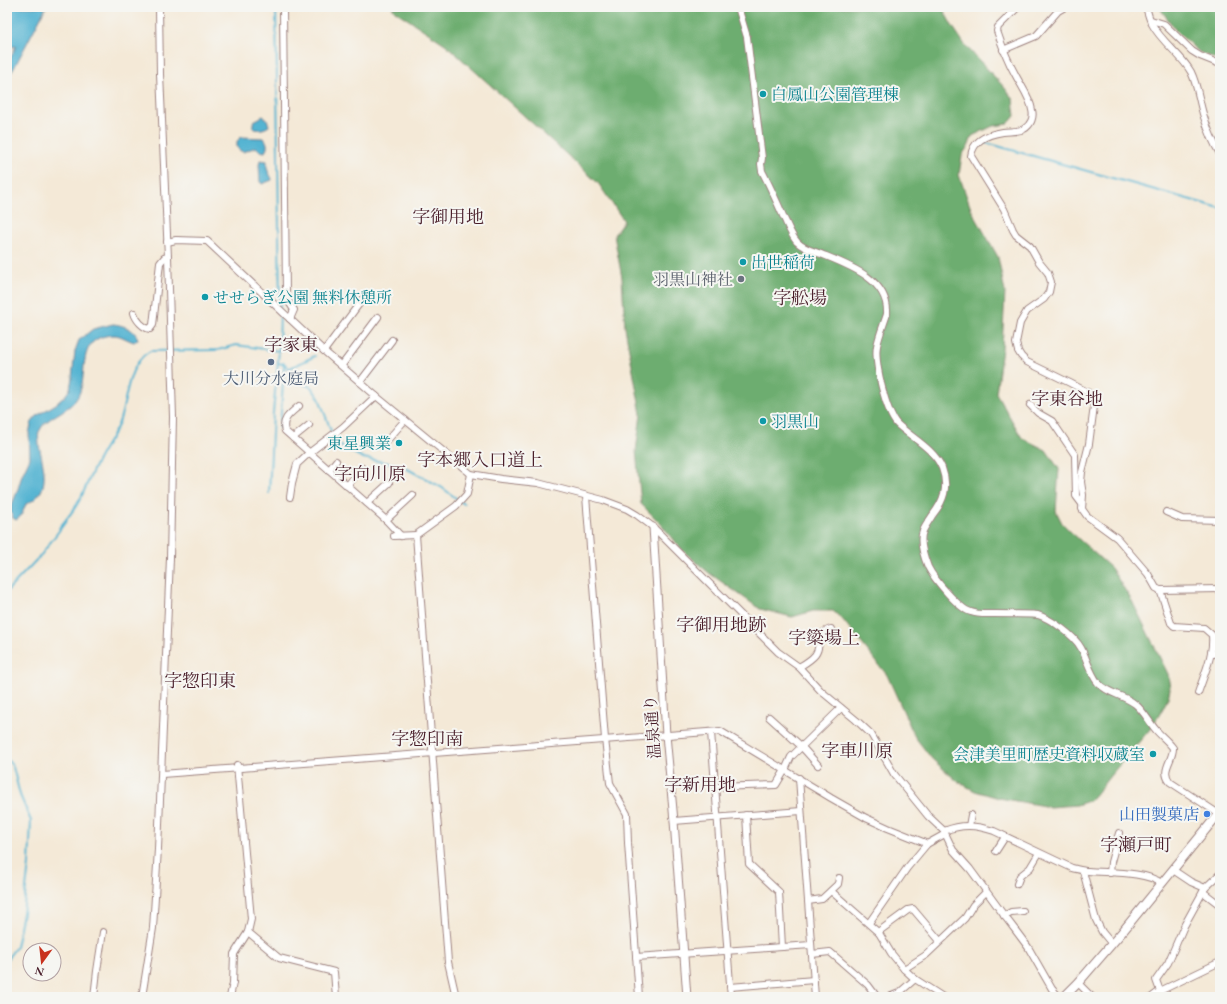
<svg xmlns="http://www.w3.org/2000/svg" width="1227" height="1004" viewBox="0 0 1227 1004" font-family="'EB Garamond','Noto Serif JP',serif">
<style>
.forest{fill:#6dad6f;stroke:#5c664d}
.water{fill:#54b4d2;stroke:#4f6a7e}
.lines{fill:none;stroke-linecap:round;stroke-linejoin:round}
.stream{stroke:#54b4d2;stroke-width:2}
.minor-casing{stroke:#9f8481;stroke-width:8}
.tertiary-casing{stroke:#9f8481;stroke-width:9}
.secondary-casing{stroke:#9f8481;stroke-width:10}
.minor{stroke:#fff;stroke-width:6}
.tertiary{stroke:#fff;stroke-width:7}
.secondary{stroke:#fff;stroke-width:8}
.culture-dot{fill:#0f9aa8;stroke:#f6f6f2;stroke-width:1.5}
.worship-dot{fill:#6b7280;stroke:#f6f6f2;stroke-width:1.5}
.service-dot{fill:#5c6f8a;stroke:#f6f6f2;stroke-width:1.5}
.shop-dot{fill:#3f7fe0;stroke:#f6f6f2;stroke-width:1.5}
.labels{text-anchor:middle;stroke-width:4;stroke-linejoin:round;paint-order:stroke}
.culture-label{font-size:16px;fill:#0d838f;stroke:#f6f6f2;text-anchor:start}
.worship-label{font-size:16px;fill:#5b616d;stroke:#f6f6f2;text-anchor:end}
.service-label{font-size:16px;fill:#4e5e75;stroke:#f6f6f2}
.street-label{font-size:16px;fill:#4a1f2b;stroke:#f6f6f2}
.shop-label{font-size:16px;fill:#366cbe;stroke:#f6f6f2;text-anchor:end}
.quarter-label{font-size:18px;fill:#4a1f2b;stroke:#f6f6f2}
</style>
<rect width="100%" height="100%" fill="#f6f6f2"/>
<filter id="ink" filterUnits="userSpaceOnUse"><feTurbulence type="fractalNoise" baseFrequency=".025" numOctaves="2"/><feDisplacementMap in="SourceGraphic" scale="8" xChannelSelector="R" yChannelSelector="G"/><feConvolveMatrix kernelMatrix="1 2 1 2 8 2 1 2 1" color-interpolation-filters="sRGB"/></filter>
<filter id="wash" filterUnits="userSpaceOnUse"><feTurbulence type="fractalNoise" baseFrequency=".012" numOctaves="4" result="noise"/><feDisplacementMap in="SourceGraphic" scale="16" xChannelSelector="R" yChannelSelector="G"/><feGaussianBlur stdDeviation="0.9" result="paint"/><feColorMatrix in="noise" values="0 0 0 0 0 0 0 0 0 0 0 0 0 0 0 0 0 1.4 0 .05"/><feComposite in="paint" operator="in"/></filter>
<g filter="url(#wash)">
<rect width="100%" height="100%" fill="#f4e9d7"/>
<g class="forest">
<path d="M392,7H942L951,24L965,45L1004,87L1013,99L1015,116L1008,124L993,126L972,136L969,145L962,155L959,175L971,209L998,257L1005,292L1002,349L996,393L1022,438L1046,450L1059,469L1056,511L1062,523L1072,533L1111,568L1132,601L1168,674L1170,689L1168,698L1161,712L1151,728L1110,776L1099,790L1089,801L1077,805L1050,807L999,798L975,791L957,781L932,759L915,737L887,675L843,620L833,611H813L792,617L760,609L709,573L683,551L661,524L641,504L636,451L641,414L625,328L622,278L614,235L624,221L598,183L445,44L395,11Z"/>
<path d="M1159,7H1220V61L1199,52L1177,32Z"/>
</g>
<g class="water">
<path d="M7,7H46L13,70L9,75H7V65L16,46L7,48Z"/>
<path d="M263,116L267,119L269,126C265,129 259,130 255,129L253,126L254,121Z"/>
<path d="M241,137L264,138C268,143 268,147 265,152L260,151L256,147L243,152L239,150L237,147V141Z"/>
<path d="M260,160L267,161V169L272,179V180L262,184L260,182L259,164Z"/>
<path d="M113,324C123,325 135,329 138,339L134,342C127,340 121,335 114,335C109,335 104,336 99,338C76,349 90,382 75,401C66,412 45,418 40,430C37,434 39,440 39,445C43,466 53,493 26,504C23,510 23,516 16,520L13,518L11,512V507L17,492L22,475L30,458L29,433L32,422L38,415L56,404L65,396L70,389L72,378L75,351L79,340L93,329Z"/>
</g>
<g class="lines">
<g class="stream">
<path d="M276,7L280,308"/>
<path d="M983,142L1220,208"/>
<path d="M278,363L282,364L284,366L280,428"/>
<path d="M283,363L285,364L288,368H290L315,356"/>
<path d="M283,382H298L311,387L319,398L334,439L339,445L363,458L383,462L400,465L441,487L464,504"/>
<path d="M269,493L273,413L279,351"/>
<path d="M59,528C66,519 74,511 79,501C86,489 90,475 97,462C103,449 112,438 118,425C128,401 125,366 150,351L218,350L236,345L279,351L280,312"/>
<path d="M7,591L41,555L67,520"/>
<path d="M7,759L13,767L20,795L31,821L29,864L23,913L16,947L7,959"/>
</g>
</g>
</g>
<g filter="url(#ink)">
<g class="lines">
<defs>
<g id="minor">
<path d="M283,7L286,293L287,299L294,310L290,319"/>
<path d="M738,7L747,37L762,158L761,164L762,171C770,186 777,202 784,218C788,226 791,235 797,242C804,249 813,251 821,254C848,265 889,279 887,314C884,324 879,335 877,346C874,362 886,412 897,424C912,438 934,449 942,468C949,487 944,501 932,516C929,521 925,526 923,531C919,541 924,557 928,567C934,579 959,609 971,612C979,615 987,614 995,614C1009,614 1024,614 1038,615C1051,619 1074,635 1081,648C1087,659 1090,673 1098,683C1108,694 1124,695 1135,704C1144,711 1149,722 1156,730C1161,736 1168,741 1173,748C1173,761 1160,770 1170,782L1219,814"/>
<path d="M1018,7L998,27L997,31C1002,46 1007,60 1015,74C1021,86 1030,97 1032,110C1034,117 1031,125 1024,129C1018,132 1010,131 1003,132C989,134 973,140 971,156L1004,209L1013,230L1016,235L1030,246L1039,262L1048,273L1051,282L1049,292L1044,299L1027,311L1020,323L1016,343L1018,351L1021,356L1027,362L1070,383L1089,393L1094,406L1089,444L1082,472L1081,482L1083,495L1082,509L1087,516L1117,538L1148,574L1156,588L1160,590L1220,589"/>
<path d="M1146,7C1148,13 1149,19 1152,24C1162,43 1181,54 1191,72C1198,86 1199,102 1204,117C1208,130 1213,142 1220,154"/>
<path d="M1151,20L1164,24L1192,51L1200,56L1220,64"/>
<path d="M1003,50L1036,36L1058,11L1065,7"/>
<path d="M167,242L176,240L207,241L324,351L376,396L471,474L501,479L538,483L603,500L627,509L637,515L653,527L778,652L799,667L821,691L856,720L871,734L894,774L928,816L944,831L953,850L970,869L1003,914L1016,931L1028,947L1052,989L1059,997"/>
<path d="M134,313C136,320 143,328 150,329L153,325L160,263L164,258L168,257"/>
<path d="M324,351L365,296"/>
<path d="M342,365L378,317"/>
<path d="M360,382L392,340"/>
<path d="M1030,405L1038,413L1052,421L1075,455L1076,496L1082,504"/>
<path d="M299,406C291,413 281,419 285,431L386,520L401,536"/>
<path d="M293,438L309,425"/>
<path d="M385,443L405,420"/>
<path d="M329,470L336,461"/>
<path d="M347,486L362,468"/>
<path d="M586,496L605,739L610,783L627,814L628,843L639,997"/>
<path d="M290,497L292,483L297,464L309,453L343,427L376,396"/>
<path d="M367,503L389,483"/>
<path d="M1166,512L1182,519L1220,520"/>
<path d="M386,520L413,495"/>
<path d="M394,536L416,535"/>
<path d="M1160,590L1171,623L1174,626L1204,628L1212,635C1214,654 1204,675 1198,693"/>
<path d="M1211,653L1220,655"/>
<path d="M799,667C804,664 811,660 815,655C823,645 813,634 831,629"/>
<path d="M769,717L801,746L818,765"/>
<path d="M711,732L731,997"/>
<path d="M162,774L720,731L831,798L866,818L888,828L923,842L927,844"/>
<path d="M799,778L815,997"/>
<path d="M715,787L776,785L785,770L791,757L841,708"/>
<path d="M746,815L749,864L779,892L782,947"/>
<path d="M674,821L801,811"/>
<path d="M969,826L971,815"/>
<path d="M944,831C963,824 975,825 994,831L1072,868C1077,869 1083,871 1088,871C1107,873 1146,871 1161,883"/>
<path d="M996,851L1005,837"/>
<path d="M1173,870L1191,882L1205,888L1220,874"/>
<path d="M1083,871L1096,920L1102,932L1112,944"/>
<path d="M1110,873L1111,862L1119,833"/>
<path d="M1017,884L1020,876L1030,868L1039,853"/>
<path d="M831,891L879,933L891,953L904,969"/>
<path d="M1203,892L1220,905"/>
<path d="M808,901L822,899L838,884L839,878"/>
<path d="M1004,916L1011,912L1023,911"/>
<path d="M869,923L907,868L927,844L945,834"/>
<path d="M248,932L279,958L334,972L336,997"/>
<path d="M878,932L908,910L913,909L940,941"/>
<path d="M812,954L830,952L868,985L877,997"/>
<path d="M636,957L811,945"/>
<path d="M915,979L943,997"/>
<path d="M1078,983L1092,997"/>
<path d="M730,987L814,980"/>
<path d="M1160,991L1220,962"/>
<path d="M94,997L97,971L103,932"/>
<path d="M142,997L153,928L158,849L170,558L173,417L168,257L160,74L159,7"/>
<path d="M230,997L233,983L234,954L248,932L251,919L237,765"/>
<path d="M456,997L448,962L416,535L456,506L467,494L471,474"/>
<path d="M889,997L899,993L915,979L904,969L926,955L965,918L973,905L986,892"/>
<path d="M1152,997L1160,991L1156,980L1168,963L1184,926L1205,888"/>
</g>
<path id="tertiary" d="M653,527L666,735L674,821L687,997"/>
<path id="secondary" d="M1064,997L1078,983L1123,931L1220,812"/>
</defs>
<use href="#minor" class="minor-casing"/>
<use href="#tertiary" class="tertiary-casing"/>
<use href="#secondary" class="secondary-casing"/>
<use href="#minor" class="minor"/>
<use href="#tertiary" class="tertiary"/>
<use href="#secondary" class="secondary"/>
</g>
</g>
<g class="culture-dot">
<circle cx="763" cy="94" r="4"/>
<circle cx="743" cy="262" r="4"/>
<circle cx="205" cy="297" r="4"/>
<circle cx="763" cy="421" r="4"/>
<circle cx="399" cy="443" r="4"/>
<circle cx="1153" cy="754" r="4"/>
</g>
<circle class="worship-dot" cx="741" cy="279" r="4"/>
<circle class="service-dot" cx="271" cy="362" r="4"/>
<circle class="shop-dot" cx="1207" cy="814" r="4"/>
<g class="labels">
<g class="culture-label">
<text x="771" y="100">白鳳山公園管理棟</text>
<text x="751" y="268">出世稲荷</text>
<text x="213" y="303">せせらぎ公園 無料休憩所</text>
<text x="771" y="427">羽黒山</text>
<text x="391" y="449" text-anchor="end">東星興業</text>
<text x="1145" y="760" text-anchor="end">会津美里町歴史資料収蔵室</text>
</g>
<g class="worship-label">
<text x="733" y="285">羽黒山神社</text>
</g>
<g class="service-label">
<text x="271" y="384">大川分水庭局</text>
</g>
<g class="street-label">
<text transform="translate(652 727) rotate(-94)" y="6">温泉通り</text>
</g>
<g class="shop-label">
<text x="1199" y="820">山田製菓店</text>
</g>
<g class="quarter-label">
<text x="448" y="223">字御用地</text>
<text x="800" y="304">字舩場</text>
<text x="291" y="351">字家東</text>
<text x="1067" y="405">字東谷地</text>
<text x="480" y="466">字本郷入口道上</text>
<text x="370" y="480">字向川原</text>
<text x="721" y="631">字御用地跡</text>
<text x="824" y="644">字簗場上</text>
<text x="200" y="687">字惣印東</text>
<text x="427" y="745">字惣印南</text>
<text x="857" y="757">字車川原</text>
<text x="700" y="791">字新用地</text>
<text x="1136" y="851">字瀬戸町</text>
</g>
</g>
<rect width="1227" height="1004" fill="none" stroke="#f6f6f2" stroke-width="24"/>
<g transform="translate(42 962) rotate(195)"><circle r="19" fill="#f6f6f2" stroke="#b1a0a2"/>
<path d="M0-3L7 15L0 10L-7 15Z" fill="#c8321e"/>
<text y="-6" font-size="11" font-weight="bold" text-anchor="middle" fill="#4a1f2b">N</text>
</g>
</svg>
